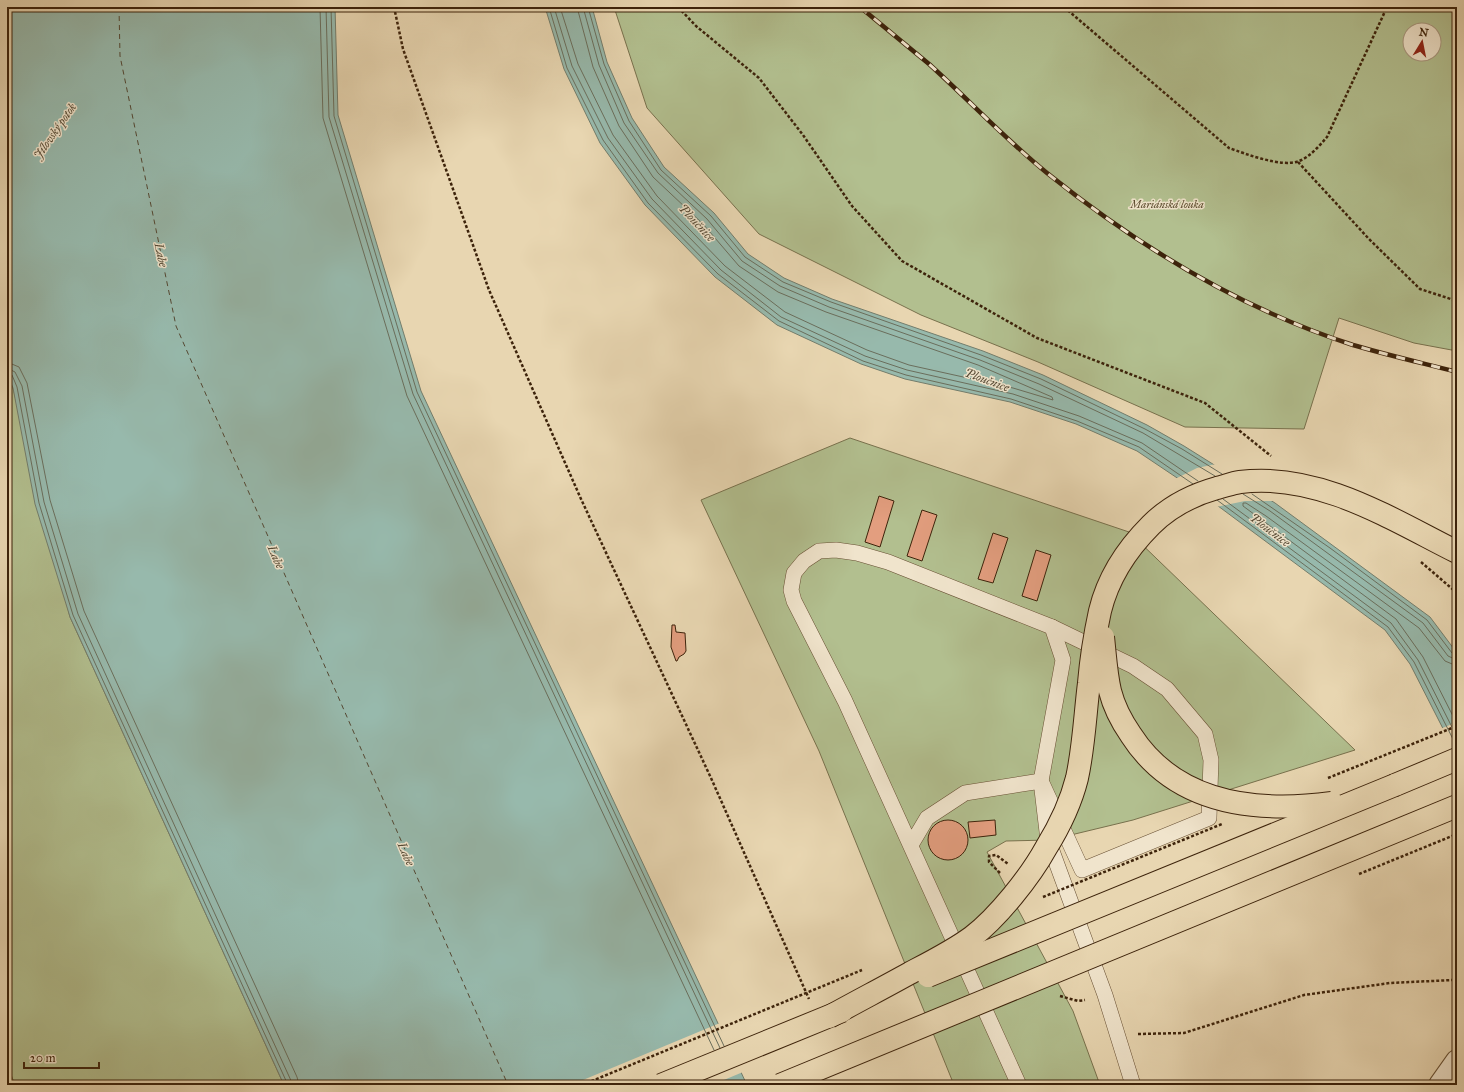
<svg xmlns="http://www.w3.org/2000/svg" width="1464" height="1092" viewBox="0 0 1464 1092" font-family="'IM FELL Great Primer',serif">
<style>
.green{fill:#b2bf8f;stroke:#78714d;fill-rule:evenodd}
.water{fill:#97b9ac;stroke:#737d6c}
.pier{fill:#e8d6b1}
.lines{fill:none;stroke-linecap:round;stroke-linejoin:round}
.shore{stroke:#6a6e5c;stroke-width:1}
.ferry{stroke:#544833;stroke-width:1;stroke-dasharray:5 4;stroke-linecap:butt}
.building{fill:#e39e7f;stroke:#3d230b}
.lane-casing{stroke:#685034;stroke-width:16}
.street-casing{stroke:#685034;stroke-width:24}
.primary-casing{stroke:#3d230b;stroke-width:24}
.path{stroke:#3d230b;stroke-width:2.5;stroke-dasharray:3 2;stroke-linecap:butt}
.lane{stroke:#f0e4cc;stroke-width:15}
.street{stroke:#f0e4cc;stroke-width:22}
.primary{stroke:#e8d6b1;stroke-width:22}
.rail-casing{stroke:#3d230b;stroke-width:4.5}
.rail{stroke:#f0e4cc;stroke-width:3;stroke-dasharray:9;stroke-linecap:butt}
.primary-bridge-casing{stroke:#3d230b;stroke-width:24;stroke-linecap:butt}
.path-bridge{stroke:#3d230b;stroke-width:2.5;stroke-dasharray:3 2;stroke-linecap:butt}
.primary-bridge{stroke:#e8d6b1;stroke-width:22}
.labels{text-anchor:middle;stroke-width:3;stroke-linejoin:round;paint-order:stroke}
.park-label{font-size:11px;font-style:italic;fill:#5a4a2c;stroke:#f0e4cc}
.water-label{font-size:12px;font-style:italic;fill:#544833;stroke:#f0e4cc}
</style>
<rect width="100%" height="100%" fill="#e8d6b1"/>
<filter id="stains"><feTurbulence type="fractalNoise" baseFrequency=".005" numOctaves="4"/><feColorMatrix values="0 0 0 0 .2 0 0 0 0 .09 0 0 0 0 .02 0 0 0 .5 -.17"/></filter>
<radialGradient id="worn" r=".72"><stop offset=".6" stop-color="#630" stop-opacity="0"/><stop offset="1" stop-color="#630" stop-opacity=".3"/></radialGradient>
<g class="green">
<path d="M614,7H1457V351L1414,343L1339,318L1304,429L1185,427L1038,362L921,315L759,234L647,108ZM1410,30H1434V54H1410Z"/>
<path d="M7,373L13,388L70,617L284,1085H15L7,1064Z"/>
<path d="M850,438L1129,532L1355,750L1133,820L1050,840L1006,841L987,852L1073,1011L1100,1085H954L819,751L701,500Z"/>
</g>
<g class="water">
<path d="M7,7H335L338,115L421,391L747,1085H284L70,617L35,504L13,388L7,373Z"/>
<path d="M545,7H592L607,62L632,118L664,167L714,213L748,254L784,278L832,299L983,351L1043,375L1147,425L1184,446L1275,503L1430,617L1457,653V756L1410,664L1385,630L1210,500L1137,451L1076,424L1010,402L905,379L861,364L777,325L715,277L645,205L600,143L564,69Z"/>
</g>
<g class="pier">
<path d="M1216,464L1274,501H1245L1216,507L1175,479L1197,468Z"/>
<path d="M1457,722V758L1440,729Z"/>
<path d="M720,1023L743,1072L712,1085H571Z"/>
</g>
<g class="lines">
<g class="shore">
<path d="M320,7L323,118L407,396L714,1050"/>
<path d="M326,7L329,117L413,394L720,1048"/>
<path d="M331,7L334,116L417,392L724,1046"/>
<path d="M549,7L567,68L603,140L648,203L718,274L779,321L863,361L906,375L1011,399L1077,421L1139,447L1193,484"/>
<path d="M554,7L572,66L608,138L652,199L721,270L781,317L865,356L907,370L1013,394L1079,416L1142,443L1198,481"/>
<path d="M560,7L578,64L613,135L657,196L725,266L785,312L867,350L909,365L1013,388L1053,400L1052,397L978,365L826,312L778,292L739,266L703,224L653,177L619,126L593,67L577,7"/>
<path d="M583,7L599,65L624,123L658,173L707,219L742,261L780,286L829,307L980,360L1039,384L1143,433L1215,476"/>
<path d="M588,7L604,64L629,121L661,170L711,216L745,257L783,282L831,302L981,355L1041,379L1145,429L1182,449L1222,474"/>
<path d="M7,362L19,367L27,383L50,500L84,611L297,1077L299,1085"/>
<path d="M7,368L15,372L22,386L44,502L78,614L293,1085"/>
<path d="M7,374L12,375L17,387L39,503L73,615L288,1085"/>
<path d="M1243,494L1270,511L1423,623L1448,656L1457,660"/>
<path d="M1252,494L1330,548L1427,620L1452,653L1457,655"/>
<path d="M1223,499L1391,623L1418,660L1457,737"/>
<path d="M1217,500L1388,627L1414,662L1457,747"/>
<path d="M1457,666L1445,661L1419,628L1266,516L1246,503H1243V506L1396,619L1423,657L1457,724"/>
</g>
<path class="ferry" d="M119,7L120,56L176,326L508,1085"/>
</g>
<g class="building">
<path d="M879,496L894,501L880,547L865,542Z"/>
<path d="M922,510L937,515L922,561L907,556Z"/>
<path d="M993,533L1008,538L993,583L978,579Z"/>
<path d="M1036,550L1051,555L1037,601L1022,596Z"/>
<path d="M672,625H675L676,632L685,633L686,651L684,654L679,657L677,661H676L671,647Z"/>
<path d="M995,820L996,835L970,838L968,822Z"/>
<circle cx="948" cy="840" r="20"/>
</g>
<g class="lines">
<defs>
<g id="lane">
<path d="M1052,627L1063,660L1041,781L1048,840L1105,995L1133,1085"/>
<path d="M911,845L927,818L965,793L1041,781L1082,870L1209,818L1211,760L1205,734L1167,689L1133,666L1052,627L888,562L857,553L836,550L819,551L804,561L794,573L791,590L794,601L845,701L1019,1085"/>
</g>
<path id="street" d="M1440,1085L1457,1061"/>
<path id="primary" d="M1395,785L1457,759"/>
</defs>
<use href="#lane" class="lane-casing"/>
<use href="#street" class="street-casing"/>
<use href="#primary" class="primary-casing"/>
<g class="path">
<path d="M394,7L403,49L489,290L581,499L711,778L809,999"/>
<path d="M678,7L696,26L759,78L803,135L852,206L902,261L1037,338L1205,403L1271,456"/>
<path d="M1064,7L1229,148C1246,154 1282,168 1299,161C1310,157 1319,146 1327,137L1387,7"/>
<path d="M1298,162L1369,239L1420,289L1457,301"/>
<path d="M1421,562L1457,593"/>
<path d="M1000,873L989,862V856L996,855L1008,864"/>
<path d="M1060,996L1078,1001L1085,1000"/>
<path d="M1138,1034L1184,1033L1304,995L1390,983L1453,980L1457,982"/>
</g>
<use href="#lane" class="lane"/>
<use href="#street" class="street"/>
<use href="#primary" class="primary"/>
<defs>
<path id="rail" d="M860,7C883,26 906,45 929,64C969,100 1005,139 1047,173C1138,246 1241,309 1353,345C1387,355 1422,363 1457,372"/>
</defs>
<use href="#rail" class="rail-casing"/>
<use href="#rail" class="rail"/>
<defs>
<g id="primary-bridge">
<path d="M1103,637C1105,655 1106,674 1110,691C1114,707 1122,722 1131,735C1176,805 1257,813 1332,803"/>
<path d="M928,976L1395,785"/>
<path d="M829,1017C856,1002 883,988 910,973C931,962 953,951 972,937C998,917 1030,877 1046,848C1059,827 1071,802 1077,778C1084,746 1085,715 1089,683C1091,659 1095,634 1100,611C1108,578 1127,549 1151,525C1169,507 1192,495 1217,488C1225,486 1233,483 1240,482C1318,472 1391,519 1457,552"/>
<path d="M661,1085L842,1011"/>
<path d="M780,1085L1457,806"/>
</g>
</defs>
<use href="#primary-bridge" class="primary-bridge-casing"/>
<g class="path-bridge">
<path d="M1328,778L1457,726"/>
<path d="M1359,874L1457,834"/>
<path d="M1043,897L1222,824"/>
<path d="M582,1085L862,970"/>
</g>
<use href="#primary-bridge" class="primary-bridge"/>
</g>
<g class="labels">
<g class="park-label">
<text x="1167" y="208">Mariánská louka</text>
</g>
<g class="water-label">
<text transform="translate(55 131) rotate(-55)" y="4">Jílovský potok</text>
<text transform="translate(697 223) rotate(47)" y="4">Ploučnice</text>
<text transform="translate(161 255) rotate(78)" y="4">Labe</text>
<text transform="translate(987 380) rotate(20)" y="4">Ploučnice</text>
<text transform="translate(1270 530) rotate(37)" y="4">Ploučnice</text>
<text transform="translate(276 557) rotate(66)" y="4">Labe</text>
<text transform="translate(406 854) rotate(66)" y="4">Labe</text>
</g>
</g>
<rect width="1464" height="1092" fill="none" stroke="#e8d6b1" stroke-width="24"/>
<rect x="8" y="8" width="1448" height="1076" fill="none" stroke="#3d230b" stroke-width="2"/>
<rect x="12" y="12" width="1440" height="1068" fill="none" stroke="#3d230b"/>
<g transform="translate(1422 42) rotate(10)"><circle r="19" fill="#f0e4cc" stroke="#a8977f"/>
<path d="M0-3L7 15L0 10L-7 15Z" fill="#8f2418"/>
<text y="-6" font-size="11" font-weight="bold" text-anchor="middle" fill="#3d230b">N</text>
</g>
<path d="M24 1062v6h75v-6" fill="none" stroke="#3d230b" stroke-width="2"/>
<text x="30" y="1062" font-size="12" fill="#3d230b" stroke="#f0e4cc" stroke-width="3" paint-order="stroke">20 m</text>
<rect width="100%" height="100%" filter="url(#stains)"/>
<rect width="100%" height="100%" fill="url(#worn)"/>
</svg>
